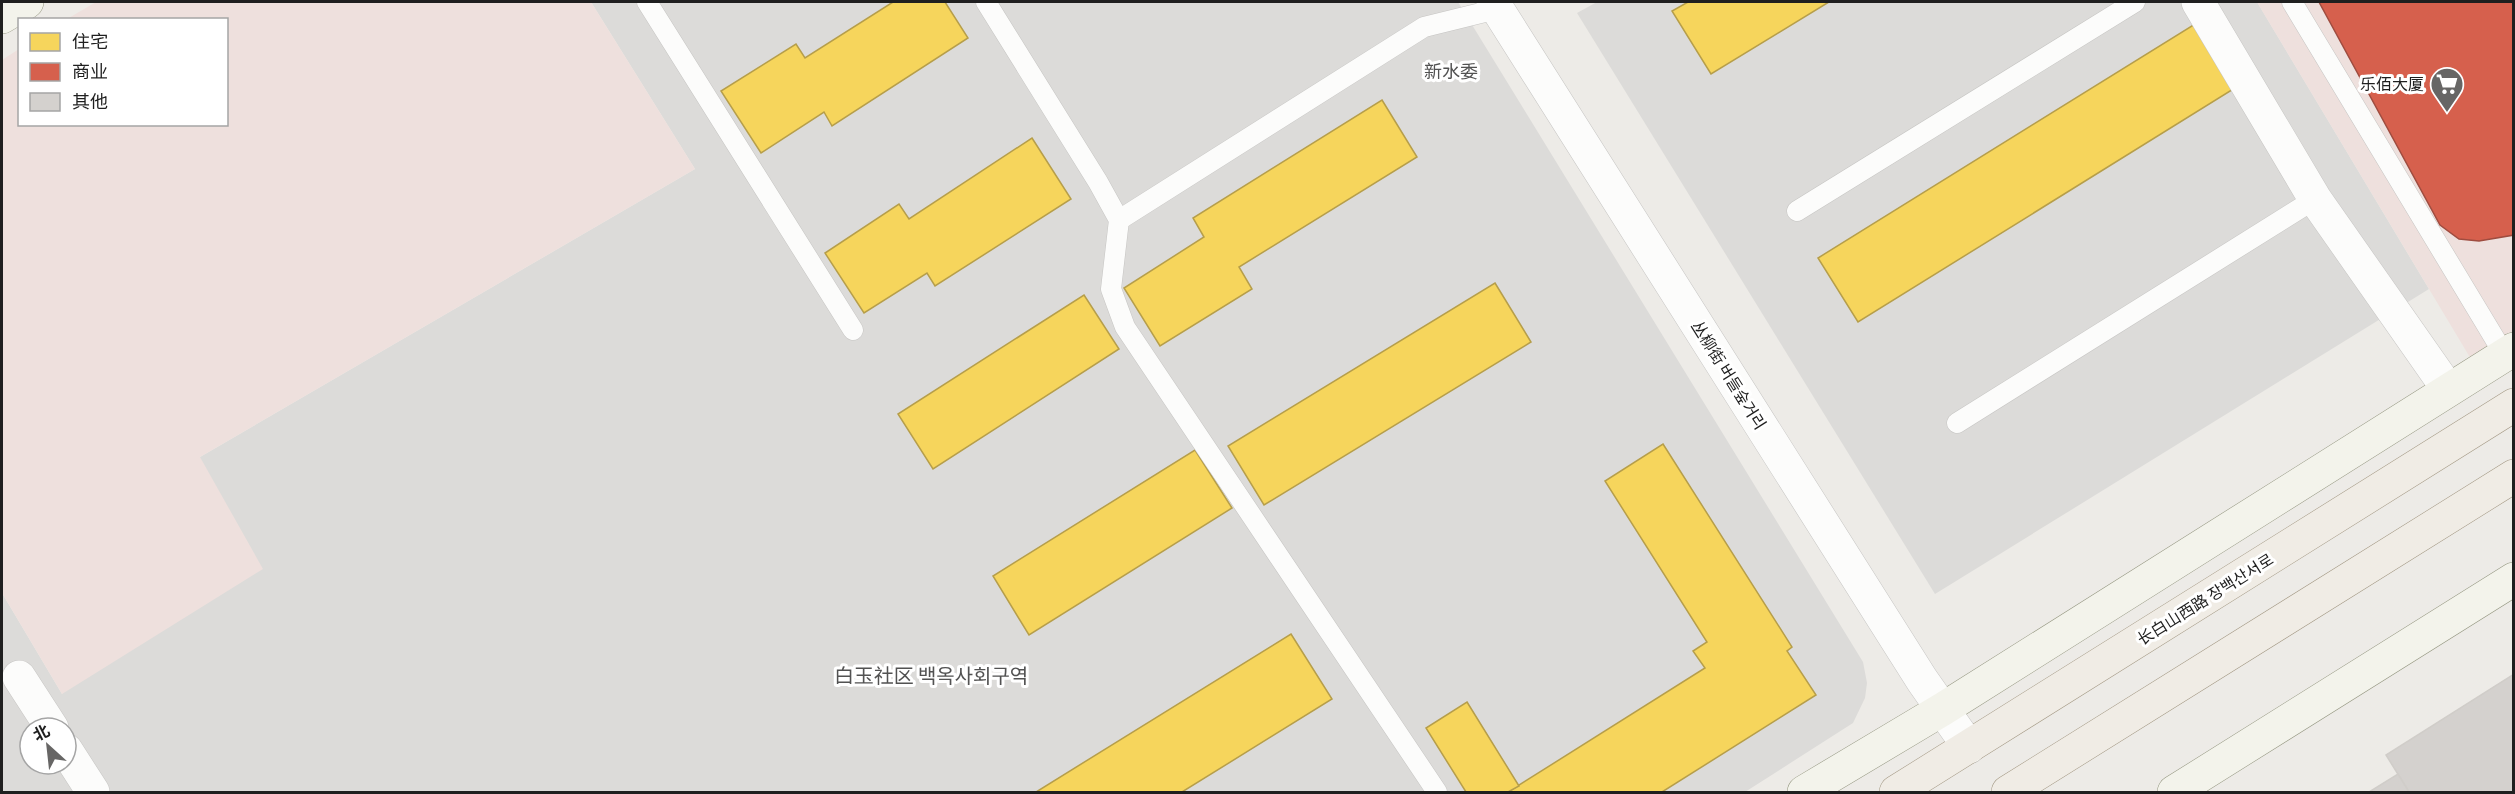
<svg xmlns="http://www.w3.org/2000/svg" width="2515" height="794" viewBox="0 0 2515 794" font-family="'Source Sans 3','Noto Sans SC','Noto Sans KR',sans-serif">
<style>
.residential{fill:#dcdbd9;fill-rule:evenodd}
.commercial{fill:#eee0dd}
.homes{fill:#f6d55c;stroke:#b69e4a;stroke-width:1.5}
.shops{fill:#d6604d;stroke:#9f4c3f;stroke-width:1.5}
.building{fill:#d4d1ce;stroke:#d0cdc9;stroke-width:1.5}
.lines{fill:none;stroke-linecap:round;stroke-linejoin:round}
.lane-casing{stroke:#c6c5c3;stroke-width:21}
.street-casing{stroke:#c6c5c3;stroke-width:34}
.secondary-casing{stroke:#949680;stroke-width:34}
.primary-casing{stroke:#a39884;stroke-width:34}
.lane{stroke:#fcfcfb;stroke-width:20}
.street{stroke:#fcfcfb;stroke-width:33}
.secondary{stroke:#f3f3eb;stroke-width:33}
.primary{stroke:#f0ece5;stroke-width:33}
.labels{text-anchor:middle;stroke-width:6;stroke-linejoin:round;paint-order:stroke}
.poi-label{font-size:16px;fill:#1f1f1f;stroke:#fff;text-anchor:end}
.street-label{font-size:16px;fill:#1f1f1f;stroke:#fff}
.neighbourhood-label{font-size:18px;fill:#525252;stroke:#fff}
.quarter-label{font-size:20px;fill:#525252;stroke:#fff}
</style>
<rect width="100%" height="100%" fill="#edebe7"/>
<g class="residential">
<path d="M591,2H1458L1863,662L1867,683L1865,698L1853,723L1745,792H2V593L62,694L200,457L695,169ZM30,728H66V764H30Z"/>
<path d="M1597,2H2257L2429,289L1935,594L1577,13Z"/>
</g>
<g class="commercial">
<path d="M96,2H591L695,169L200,457L263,569L62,694L2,593V60L19,49L20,124H226V20L67,19Z"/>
<path d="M2257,2H2513V332L2471,359Z"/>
</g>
<g class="homes">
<path d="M893,2H945L968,38L832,126L824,112L761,153L721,91L796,44L805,58Z"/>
<path d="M1688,2H1829L1711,74L1672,11Z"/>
<path d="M2195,24L2235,88L1858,322L1818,258Z"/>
<path d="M1382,100L1417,157L1239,267L1252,289L1160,346L1124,288L1204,237L1193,218Z"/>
<path d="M1032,138L1071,199L935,286L927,273L864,313L825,253L899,204L909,219Z"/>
<path d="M1495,283L1531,342L1264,505L1228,446Z"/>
<path d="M1084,295L1119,349L933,469L898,414Z"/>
<path d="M1663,444L1792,647L1787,651L1816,695L1662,792H1508L1705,668L1693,651L1707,642L1605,481Z"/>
<path d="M1195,450L1232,508L1029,635L993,576Z"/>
<path d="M1291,634L1332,699L1182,792H1036Z"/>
<path d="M1467,702L1519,786L1508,792H1466L1426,728Z"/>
</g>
<path class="shops" d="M2319,2H2514V235L2479,241L2459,239L2440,225Z"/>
<g class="building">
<path d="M2514,674V792H2409L2386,755Z"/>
<path d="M2398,774L2409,792H2369Z"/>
</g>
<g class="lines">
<defs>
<g id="lane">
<path d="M647,2L853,330"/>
<path d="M986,2L1098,182L1119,220L1111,289L1125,327L1437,792"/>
<path d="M2292,2L2504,354"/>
<path d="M1797,211L2135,2"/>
<path d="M1119,220L1424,27L1497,9"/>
<path d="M1957,423L2315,199"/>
</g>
<g id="street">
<path d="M1493,2L1922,680L1969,747"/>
<path d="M2198,2L2315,199L2448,389"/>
<path d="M19,677L52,728"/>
<path d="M66,750L93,792"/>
</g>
<g id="secondary">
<path d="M2,17L27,2"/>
<path d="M1804,792L1943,709L2514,349"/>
<path d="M2174,792L2514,579"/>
</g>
<g id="primary">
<path d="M1896,792L2514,405"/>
<path d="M2008,792L2514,476"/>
</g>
</defs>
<use href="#lane" class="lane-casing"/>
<use href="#street" class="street-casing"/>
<use href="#secondary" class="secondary-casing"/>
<use href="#primary" class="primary-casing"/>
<use href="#lane" class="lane"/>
<use href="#street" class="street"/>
<use href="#secondary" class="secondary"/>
<use href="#primary" class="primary"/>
</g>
<defs>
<symbol id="supermarket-pin" viewBox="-11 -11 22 30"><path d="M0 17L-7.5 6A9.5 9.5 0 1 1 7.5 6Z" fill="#676665" stroke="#fff"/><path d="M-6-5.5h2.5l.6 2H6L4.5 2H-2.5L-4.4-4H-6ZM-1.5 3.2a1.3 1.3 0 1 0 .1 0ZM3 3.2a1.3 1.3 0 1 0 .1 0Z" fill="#fff"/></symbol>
</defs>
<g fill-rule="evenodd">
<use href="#supermarket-pin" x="2428" y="65" width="38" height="52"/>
</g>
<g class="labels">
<g class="poi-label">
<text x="2424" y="90">乐佰大厦</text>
</g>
<g class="street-label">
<text transform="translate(1729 375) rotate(58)" y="6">丛柳街 버들숲거리</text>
<text transform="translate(2205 599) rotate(-32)" y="6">长白山西路 장백산서로</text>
</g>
<g class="neighbourhood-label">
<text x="1451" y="78">新水委</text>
</g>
<g class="quarter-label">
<text x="931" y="683">白玉社区 백옥사회구역</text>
</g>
</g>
<rect width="2515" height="794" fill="none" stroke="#1f1f1f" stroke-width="6"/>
<rect x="18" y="18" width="210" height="108" fill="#ffffff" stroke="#a5a5a5" stroke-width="1.5"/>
<rect x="30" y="33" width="30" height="18" fill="#f6d55c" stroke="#a5a5a5" stroke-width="1.5"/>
<text x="72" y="48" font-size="18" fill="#1f1f1f">住宅</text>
<rect x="30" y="63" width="30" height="18" fill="#d6604d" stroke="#a5a5a5" stroke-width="1.5"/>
<text x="72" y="78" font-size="18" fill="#1f1f1f">商业</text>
<rect x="30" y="93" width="30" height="18" fill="#d4d1ce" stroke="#a5a5a5" stroke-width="1.5"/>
<text x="72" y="108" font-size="18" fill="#1f1f1f">其他</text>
<g transform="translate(48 746) rotate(333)"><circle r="28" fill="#ffffff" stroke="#a5a5a5" stroke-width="1.5"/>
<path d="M0-4.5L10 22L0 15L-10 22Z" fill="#676665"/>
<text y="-9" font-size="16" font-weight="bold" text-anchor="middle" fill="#1f1f1f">北</text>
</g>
</svg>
